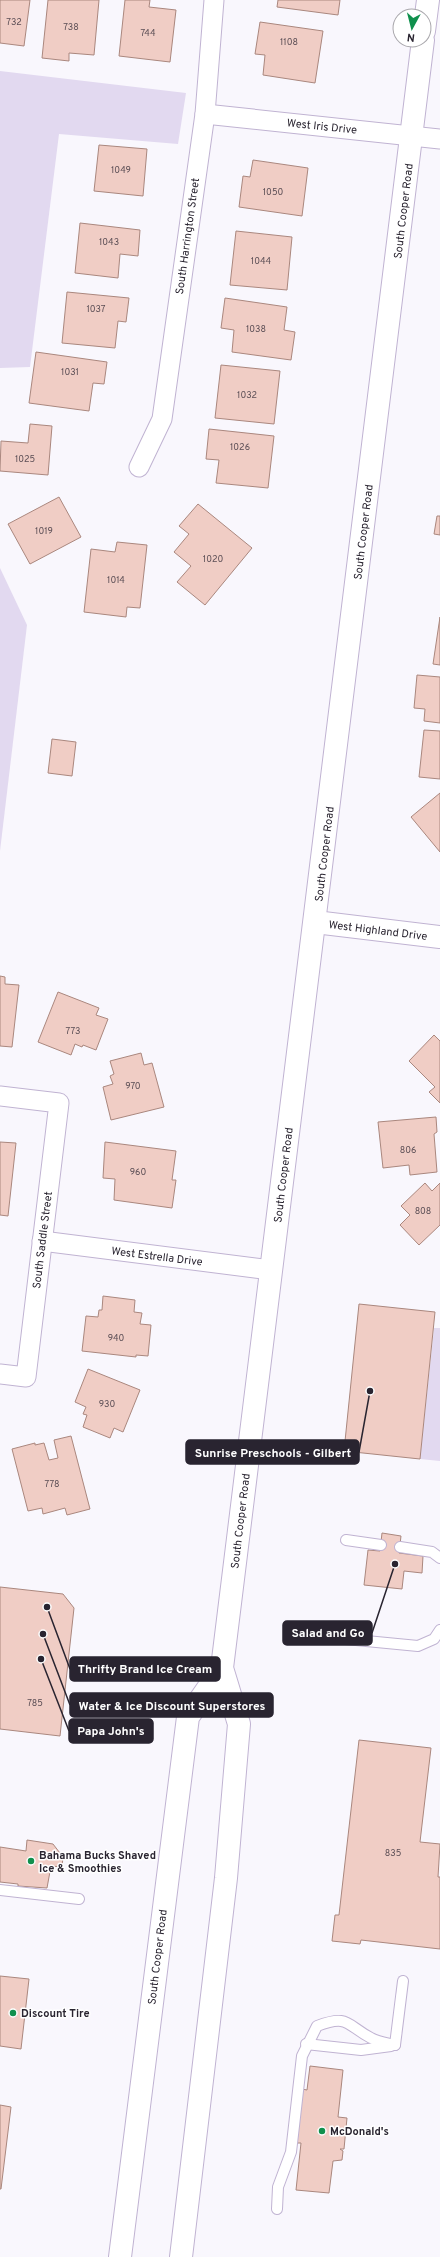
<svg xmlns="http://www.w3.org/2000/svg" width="440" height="2257" viewBox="0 0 440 2257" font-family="Overpass,sans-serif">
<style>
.green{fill:#e2d9f0}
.building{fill:#f0cdc5;stroke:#aa877e}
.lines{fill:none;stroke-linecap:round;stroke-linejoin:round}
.service-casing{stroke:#c0b3d2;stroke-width:12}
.minor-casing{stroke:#c0b3d2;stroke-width:21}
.tertiary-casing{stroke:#c0b3d2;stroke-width:24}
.secondary-casing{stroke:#c0b3d2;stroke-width:24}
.service{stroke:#fff;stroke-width:10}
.minor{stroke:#fff;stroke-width:19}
.tertiary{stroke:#fff;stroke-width:22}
.secondary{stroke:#fff;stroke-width:22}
.poi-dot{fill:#10904d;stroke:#fff;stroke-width:1.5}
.labels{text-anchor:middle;stroke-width:3;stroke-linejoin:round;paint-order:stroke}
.number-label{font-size:9px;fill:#5b4e55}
.street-label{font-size:11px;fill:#292430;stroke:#fff}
.poi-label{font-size:11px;font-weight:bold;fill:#292430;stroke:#fff;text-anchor:start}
.leader{fill:none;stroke:#292430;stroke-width:1.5}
.callout-dot{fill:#292430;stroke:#fff;stroke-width:1.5}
.callout{fill:#292430;stroke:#292430;stroke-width:1.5}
.callout-label{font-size:12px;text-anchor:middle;font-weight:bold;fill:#fff}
</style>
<rect width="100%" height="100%" fill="#f9f7fd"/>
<g class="green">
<path d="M0,71L186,93L178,144L59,134L30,367L0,368Z"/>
<path d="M0,568L27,625L0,851Z"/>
<path d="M434,1328H440V1461L420,1459Z"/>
</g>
<g class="building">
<path d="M0,0H30L24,46L0,43Z"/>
<path d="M48,0H99L94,55L69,53V61L42,58Z"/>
<path d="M125,0H150L149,7L176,10L170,62L119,56Z"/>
<path d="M278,0H340L338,15L277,7Z"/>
<path d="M260,22L323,31L315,83L263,75L265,55L255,54Z"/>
<path d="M99,145L147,149L143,196L94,191Z"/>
<path d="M253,160L308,168L302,216L239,207L243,176L250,177Z"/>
<path d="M80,223L140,230L138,256L120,254L118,278L75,273Z"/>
<path d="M236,231L292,237L287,290L230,285Z"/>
<path d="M67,292L129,298L126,322L118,321L115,348L62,343Z"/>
<path d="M225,298L287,307L284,330L295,332L291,360L232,352L234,330L221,328Z"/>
<path d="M36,352L107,362L104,384L93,383L89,411L29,403Z"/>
<path d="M221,365L280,371L274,424L215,418Z"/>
<path d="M30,424L52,426L48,475L0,471L1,441L28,443Z"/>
<path d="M209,429L274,436L268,488L216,483L219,460L206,459Z"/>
<path d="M59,497L81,537L30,564L8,524Z"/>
<path d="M198,504L252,548L205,605L177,582L191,566L174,552L189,534L179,526Z"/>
<path d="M437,516H440V535L434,534Z"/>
<path d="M117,542L147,545L140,608L127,607L126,617L84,612L91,549L115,552Z"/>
<path d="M440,617V665L433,664Z"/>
<path d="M417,675L440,677V723L424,721L425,709L414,708Z"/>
<path d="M424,730L440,731V779L419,777Z"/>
<path d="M52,739L76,742L72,776L48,773Z"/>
<path d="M440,793V852L411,817Z"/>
<path d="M0,976L5,977V984L19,985L12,1047L0,1046Z"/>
<path d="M58,992L99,1008L96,1015L108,1019L96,1050L83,1045L82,1047L75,1044L71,1055L38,1042Z"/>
<path d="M434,1035L440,1041V1103L429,1092L435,1087L409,1061Z"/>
<path d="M141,1053L144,1065L152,1063L164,1107L111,1120L103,1087L113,1084L110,1076L114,1074L110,1061Z"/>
<path d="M436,1117L437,1132L434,1134L437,1172L410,1175L409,1165L383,1168L378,1122Z"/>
<path d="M0,1142L16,1143L8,1216L0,1215Z"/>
<path d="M105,1142L176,1151L172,1180H176L172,1208L114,1200L115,1179L103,1178Z"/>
<path d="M425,1183L432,1191L440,1183V1225L419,1245L400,1225L410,1215L401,1206Z"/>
<path d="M103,1296L135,1300L134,1312L142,1313L140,1324L151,1325L148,1356L136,1355V1357L82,1351L86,1316L98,1317L99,1310H102Z"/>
<path d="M359,1304L435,1312L420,1459L344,1451Z"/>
<path d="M88,1369L140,1390L123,1432L114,1428L110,1438L83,1427L87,1415L83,1414L86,1407L75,1402Z"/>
<path d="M71,1436L90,1509L67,1515L65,1508L43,1514L42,1508L28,1511L12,1449L35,1443V1445L44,1443L49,1460L58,1458L54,1440Z"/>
<path d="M382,1533L401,1536L399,1553L423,1556L422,1573L404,1571L402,1589L364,1585L368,1550L380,1551Z"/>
<path d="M0,1587L63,1594L74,1608L60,1736L0,1729Z"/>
<path d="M359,1740L431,1748L420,1842L440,1844L438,1877H440V1949L361,1940L360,1944L332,1941L335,1915H339Z"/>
<path d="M27,1840L53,1844L63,1857L62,1867L51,1866L47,1888L18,1886V1884L0,1882V1847L26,1851Z"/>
<path d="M0,1976L29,1979L21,2049L0,2046Z"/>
<path d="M310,2066L343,2070L338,2117L347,2118L344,2149H340L343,2151L342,2160L333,2161L329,2193L296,2190L301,2143H297L302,2089L307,2090Z"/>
<path d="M0,2105L11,2107L1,2189H0Z"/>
</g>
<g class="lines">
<defs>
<g id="service">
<path d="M346,1540L381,1545"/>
<path d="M400,1547L432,1552L440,1558"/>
<path d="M335,1638L418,1646L434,1639L440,1630"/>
<path d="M0,1890L79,1899"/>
<path d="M306,2044L361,2050L391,2046"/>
<path d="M395,2045L403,1981"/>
<path d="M277,2209L278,2187L291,2152L302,2056L317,2026C349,2014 346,2025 371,2038C378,2042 387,2043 395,2045"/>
</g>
<g id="minor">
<path d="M205,114L440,139"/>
<path d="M139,467L162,419L205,114L214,0"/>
<path d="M0,1096L59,1103L26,1377L0,1374"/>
<path d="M42,1241L271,1270"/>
</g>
<path id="tertiary" d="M315,922L440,937"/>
<g id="secondary">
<path d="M424,31L428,0"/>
<path d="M120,2257L188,1717L222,1668"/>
<path d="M181,2257L226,1878L239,1724L222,1668L423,40"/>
</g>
</defs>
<use href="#service" class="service-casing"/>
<use href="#minor" class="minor-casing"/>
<use href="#tertiary" class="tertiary-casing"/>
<use href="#secondary" class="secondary-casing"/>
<use href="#service" class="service"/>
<use href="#minor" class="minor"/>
<use href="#tertiary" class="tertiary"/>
<use href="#secondary" class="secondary"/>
</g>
<g class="poi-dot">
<circle cx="31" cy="1861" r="4"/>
<circle cx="13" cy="2013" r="4"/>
<circle cx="322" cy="2131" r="4"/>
</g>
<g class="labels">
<g class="number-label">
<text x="14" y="25">732</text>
<text x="71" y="30">738</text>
<text x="148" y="36">744</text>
<text x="289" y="45">1108</text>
<text x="121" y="173">1049</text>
<text x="273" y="195">1050</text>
<text x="109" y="245">1043</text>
<text x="261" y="264">1044</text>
<text x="96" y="312">1037</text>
<text x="256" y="332">1038</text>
<text x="70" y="375">1031</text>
<text x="247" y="398">1032</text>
<text x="240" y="450">1026</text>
<text x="25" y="462">1025</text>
<text x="44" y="534">1019</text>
<text x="213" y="562">1020</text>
<text x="116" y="583">1014</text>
<text x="73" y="1034">773</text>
<text x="133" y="1089">970</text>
<text x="408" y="1153">806</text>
<text x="138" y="1175">960</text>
<text x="423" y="1214">808</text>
<text x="116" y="1341">940</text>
<text x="107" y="1407">930</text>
<text x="52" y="1487">778</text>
<text x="35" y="1706">785</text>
<text x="393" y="1856">835</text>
</g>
<g class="street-label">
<text transform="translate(322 126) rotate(6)" y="4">West Iris Drive</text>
<text transform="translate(403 211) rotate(-83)" y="4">South Cooper Road</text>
<text transform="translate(187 236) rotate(-82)" y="4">South Harrington Street</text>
<text transform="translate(363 532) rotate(-83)" y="4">South Cooper Road</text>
<text transform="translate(324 854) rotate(-83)" y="4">South Cooper Road</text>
<text transform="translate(378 930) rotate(7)" y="4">West Highland Drive</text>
<text transform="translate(283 1175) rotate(-83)" y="4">South Cooper Road</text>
<text transform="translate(42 1240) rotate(-83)" y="4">South Saddle Street</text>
<text transform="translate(157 1256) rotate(7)" y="4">West Estrella Drive</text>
<text transform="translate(240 1521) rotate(-83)" y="4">South Cooper Road</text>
<text transform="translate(157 1957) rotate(-83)" y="4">South Cooper Road</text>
</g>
<g class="poi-label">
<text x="39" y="1859">Bahama Bucks Shaved<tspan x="39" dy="13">Ice &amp; Smoothies</tspan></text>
<text x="21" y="2017">Discount Tire</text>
<text x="330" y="2135">McDonald's</text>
</g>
</g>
<path class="leader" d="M370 1391L359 1452M395 1564L372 1633M47 1607L70 1669M43 1634L70 1705M41 1659L69 1731"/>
<g class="callout-dot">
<circle cx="370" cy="1391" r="4"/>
<circle cx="395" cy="1564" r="4"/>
<circle cx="47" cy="1607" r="4"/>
<circle cx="43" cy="1634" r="4"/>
<circle cx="41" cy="1659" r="4"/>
</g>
<g class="callout">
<rect x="186" y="1440" width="173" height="24" rx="4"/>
<rect x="283" y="1621" width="89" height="24" rx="4"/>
<rect x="70" y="1657" width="150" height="24" rx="4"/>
<rect x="70" y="1693" width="203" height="24" rx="4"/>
<rect x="69" y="1719" width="84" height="24" rx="4"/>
</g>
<g class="callout-label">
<text x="273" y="1457">Sunrise Preschools - Gilbert</text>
<text x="328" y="1637">Salad and Go</text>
<text x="145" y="1673">Thrifty Brand Ice Cream</text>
<text x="172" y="1710">Water &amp; Ice Discount Superstores</text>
<text x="111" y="1735">Papa John's</text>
</g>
<g transform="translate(412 28) rotate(187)"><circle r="19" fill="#ffffff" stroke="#a9a7ac"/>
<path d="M0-3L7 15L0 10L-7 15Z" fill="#10904d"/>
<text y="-6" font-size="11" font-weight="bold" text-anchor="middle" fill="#292430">N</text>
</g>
</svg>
